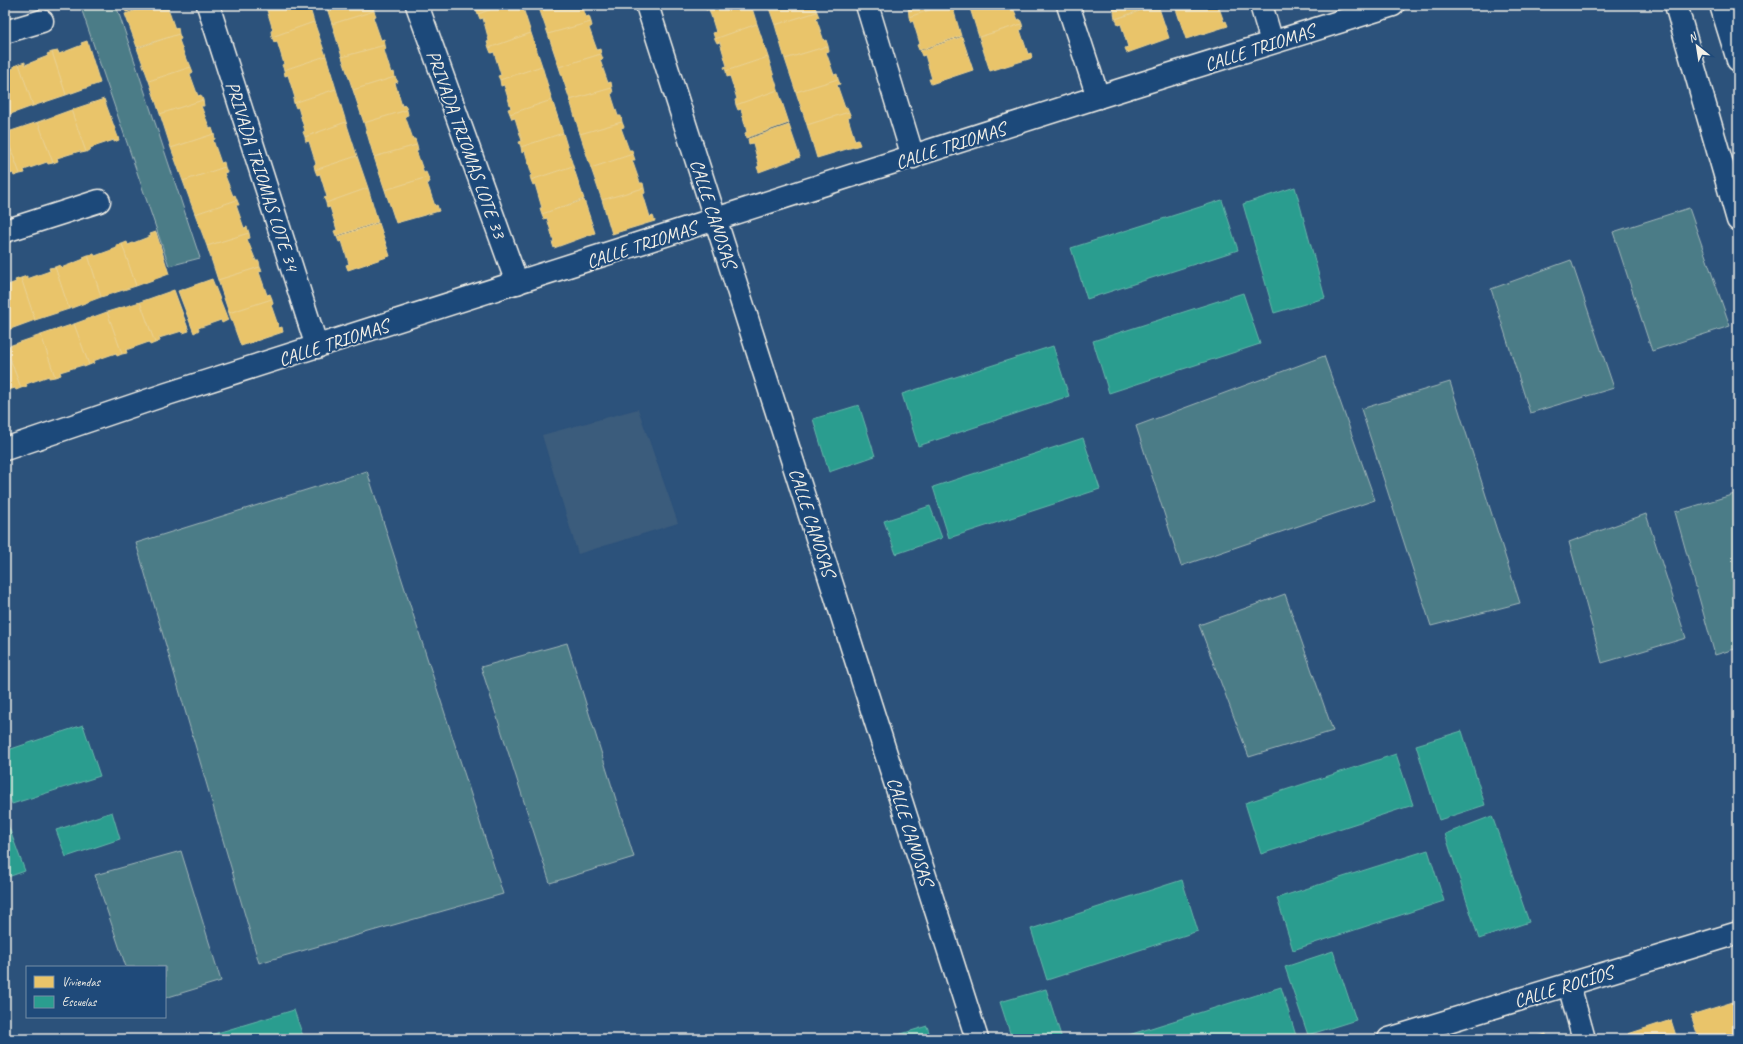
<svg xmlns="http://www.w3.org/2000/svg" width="1743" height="1044" viewBox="0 0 1743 1044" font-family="Caveat,sans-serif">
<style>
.built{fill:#3b5b7c}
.green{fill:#4c7c87;stroke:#a0b6b8}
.homes{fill:#e9c46a;stroke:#ecd290}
.schools{fill:#2a9d8f;stroke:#67b6aa}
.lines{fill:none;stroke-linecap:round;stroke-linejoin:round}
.street-casing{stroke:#f4f1e8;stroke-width:25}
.secondary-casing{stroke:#f4f1e8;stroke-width:25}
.street{stroke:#1f4a7a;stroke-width:22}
.secondary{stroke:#1f4a7a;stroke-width:22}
.labels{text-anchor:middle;stroke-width:4;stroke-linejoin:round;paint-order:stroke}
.street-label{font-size:19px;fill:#f4f1e8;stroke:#1f4a7a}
</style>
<rect width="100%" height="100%" fill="#2c527b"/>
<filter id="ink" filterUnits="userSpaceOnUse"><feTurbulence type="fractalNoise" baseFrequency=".025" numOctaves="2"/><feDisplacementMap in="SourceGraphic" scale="8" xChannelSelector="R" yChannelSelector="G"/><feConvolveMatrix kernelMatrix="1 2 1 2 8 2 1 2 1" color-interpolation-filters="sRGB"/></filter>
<g filter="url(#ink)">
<path class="built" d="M638,409L678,523L578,554L542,435Z"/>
<g class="green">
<path d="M80,5H116L200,258L169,266Z"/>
<path d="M1689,208L1730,326L1652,351L1613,232Z"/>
<path d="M1571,260L1614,388L1530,413L1491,289Z"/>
<path d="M1324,356L1375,500L1181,566L1136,426Z"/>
<path d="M1450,382L1520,603L1431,626L1361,409Z"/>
<path d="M367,471L503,894L259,963L136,543Z"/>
<path d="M1738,493V648L1715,655L1675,512Z"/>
<path d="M1646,514L1686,638L1602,663L1569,542Z"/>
<path d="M1285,594L1333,731L1249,757L1199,625Z"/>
<path d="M567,643L634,857L550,883L481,667Z"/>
<path d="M181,851L221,981L165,998V967H126L95,875Z"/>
</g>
<g class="homes">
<path d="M123,5H148L126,12Z"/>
<path d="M152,5H168L167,6L175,29L178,28L179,34L137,47L125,14Z"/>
<path d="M262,5H309L314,22L272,37L271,31L273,30L266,7L263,8Z"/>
<path d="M326,5H373L374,11L332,24Z"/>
<path d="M478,5H504L478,14L476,9L479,8Z"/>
<path d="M504,5H522L531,33L489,48L487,42L489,41L483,18L480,19L478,14Z"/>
<path d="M538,5H582L586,17L589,16L591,22L548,34Z"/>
<path d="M705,5H751L757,24L715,39L713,33L716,32L709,9L706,10Z"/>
<path d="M768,5H812L813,7H815L817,12L775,25Z"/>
<path d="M908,5H944L909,17Z"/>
<path d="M944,5H952L961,36L919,50L917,45L920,44L913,21L911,22L909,17Z"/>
<path d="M969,5H1012L1018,20L1020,19L1022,24L979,37Z"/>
<path d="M1113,5H1155L1115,19Z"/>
<path d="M1158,5L1169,38L1127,53L1125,48L1128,47L1121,24L1118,25L1116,19Z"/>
<path d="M1218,5L1224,22L1226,21L1228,26L1186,39L1175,6Z"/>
<path d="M374,11L376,16L373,17L381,40L384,39L385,45L342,57L332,24Z"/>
<path d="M817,12L819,17L816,18L824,41L826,40L828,46L785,59L775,25Z"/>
<path d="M314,22L326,56L284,70L282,65L284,64L277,41L274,42L272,37Z"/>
<path d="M591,22L592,26L589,28L597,50L600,49L601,54L559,67L548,34Z"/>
<path d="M757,24L768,57L726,71L724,67L727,66L720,42L717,43L715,39Z"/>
<path d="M1022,24L1023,29L1020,30L1028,54L1031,53L1032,58L990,71L979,37Z"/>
<path d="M531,33L542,66L500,80L498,76L501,75L494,52L491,53L489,48Z"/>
<path d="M179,34L181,39L179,40L187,62H189L191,67L149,81L137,48Z"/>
<path d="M962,37L973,70L931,84L929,79H932L925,55L922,56L920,51Z"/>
<path d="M87,41L100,83L66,95L52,52L58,51L59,54L82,45L81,43Z"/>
<path d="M385,45L386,49L384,50L391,73L394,72L395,77L353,90L342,57Z"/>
<path d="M828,46L829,51L826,52L834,75L837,74L838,79L796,92L785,59Z"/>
<path d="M52,52L66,95L33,106L19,64L25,62V65L48,56L47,54Z"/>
<path d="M601,54L603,59L600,60L608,83L611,82L612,88L570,100L559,67Z"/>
<path d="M326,56L336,89L294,103L293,99L295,98L288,75L285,76L284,70Z"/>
<path d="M768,57L778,90L736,105L735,100L737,99L730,76L727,77L726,71Z"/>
<path d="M19,64L33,106L5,116V72L14,68V66Z"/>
<path d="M542,66L552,100L510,114L508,109L511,108L504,85L501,86L500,80Z"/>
<path d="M191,67L193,72L190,74L198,96L201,95L203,100L160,114L149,81Z"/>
<path d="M395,77L398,82L395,83L402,106L405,105L407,110L364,123L353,90Z"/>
<path d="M838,79L840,84L837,85L845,108L847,107L849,112L807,125L796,92Z"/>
<path d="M612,88L613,93L611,94L618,116H621L622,122L580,134L570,100Z"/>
<path d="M336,89L346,122L305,137L303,132L305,131L298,107L296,108L294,103Z"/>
<path d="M778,90L789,123L746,138L745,133L747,132L741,109L738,110L736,105Z"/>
<path d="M104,99L119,140L114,142V140L90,148L91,150L86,152L71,110Z"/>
<path d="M203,100L204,106H201L210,129L212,128L214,134L171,148L160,114Z"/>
<path d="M552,100L563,133L521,147L519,142L522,141L515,118L512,119L510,114Z"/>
<path d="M71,110L86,152L81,153L80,151L57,158L58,161L53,163L38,122Z"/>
<path d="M407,110L408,115L405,116L413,139H415L417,145L374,157L364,123Z"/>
<path d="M849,112L851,117L848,118L855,141L858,140L860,145L817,158L807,125Z"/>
<path d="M38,122L53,163L48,164L47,162L24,170L25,173L20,174L5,133Z"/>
<path d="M346,122L357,156L315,170L314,165L316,164L309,141L306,142L305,137Z"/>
<path d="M622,122L624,127L621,128L629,150H632L633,154L591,168L580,134Z"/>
<path d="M789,125L800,157L759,172L757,167L759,166L753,143L749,144L748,139Z"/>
<path d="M563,133L573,166L531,180L530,176L532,175L525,151L522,153L521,147Z"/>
<path d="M5,134L20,174L14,176L13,173L5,176Z"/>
<path d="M214,134L215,139L213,140L221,163L224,162L225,167L183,181L171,148Z"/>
<path d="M417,145L418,150H416L424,173L426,172L428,177L385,190L374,157Z"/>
<path d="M633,154L635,160H632L640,183H643L644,188L602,200L591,168Z"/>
<path d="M357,156L368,188L326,203L324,198L327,197L320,174L317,175L315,170Z"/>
<path d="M573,166L584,199L542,214L540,208H542L535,184L533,185L531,180Z"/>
<path d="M225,167L227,172L224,173L233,196L235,195L237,200L195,214L183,181Z"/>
<path d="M428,177L430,182L427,183L435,206L437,205L439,211L396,223L385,190Z"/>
<path d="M368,188L378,222L336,236L334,231L337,230L330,207L327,208L326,203Z"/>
<path d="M644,188L645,193L643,194L650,217L653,216L655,221L612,234L602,200Z"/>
<path d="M237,200L239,205H236L244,228L247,227L249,233L207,246L195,214Z"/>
<path d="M584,200L595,233L554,248L552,242H554L547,218L544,219L542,214Z"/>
<path d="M379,223L390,256L348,270L346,265L349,264L342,241L339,242L337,237Z"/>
<path d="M156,232L169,274L136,286L122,244L127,242L128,245L151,236L150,234Z"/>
<path d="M249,233L250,238L247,239L256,261H259L260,267L218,280L207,246Z"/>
<path d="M122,244L136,286L101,297L88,255L94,254L95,256L117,248L116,245Z"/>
<path d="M88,255L101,297L69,309L55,267L60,265L61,268L84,259L83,257Z"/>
<path d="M55,267L69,309L35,320L21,278L27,276V279L50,271L49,268Z"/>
<path d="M260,267L262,271L259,272L267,295L270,294L272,299L229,313L218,280Z"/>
<path d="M21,278L35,320L5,331V286L16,282L15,280Z"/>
<path d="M212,279L228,320L222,323L221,320L198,328L199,330L194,333L178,291Z"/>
<path d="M174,290L189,331L183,333L182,331L159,338L160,341L155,343L140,302Z"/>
<path d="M272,299L273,304L271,305L279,328L282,327L283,332L241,346L229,313Z"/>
<path d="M140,302L155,343L150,345L149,342L126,350L127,353L122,354L107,312Z"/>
<path d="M107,312L122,354L117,356L116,353L93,361L94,363L89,365L74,324Z"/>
<path d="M74,324L89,365L84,367L83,365L60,372L61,375L55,377L41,335Z"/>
<path d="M41,335L55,377L49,378V376L26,384L27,386L21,388L6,347Z"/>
<path d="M5,347L21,388L16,390L15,388L5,391Z"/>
<path d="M1733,1002L1735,1007L1732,1008L1738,1024V1037L1733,1039H1699L1691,1015Z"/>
<path d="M1671,1020L1677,1039H1630L1628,1034Z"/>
<path d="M1546,1034L1547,1039H1530Z"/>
</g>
<g class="schools">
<path d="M1295,187L1325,298L1274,313L1243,204Z"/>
<path d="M1222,200L1238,250L1087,299L1071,248Z"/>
<path d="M1243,293L1260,344L1109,393L1093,341Z"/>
<path d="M1053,346L1069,396L918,446L902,394Z"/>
<path d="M859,405L875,456L829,472L813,419Z"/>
<path d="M1083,438L1100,489L949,538L933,487Z"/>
<path d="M930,506L942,538L896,554L884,521Z"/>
<path d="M83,725L100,776L12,804L5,784V751Z"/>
<path d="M1462,731L1485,805L1439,820L1416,745Z"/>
<path d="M1396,754L1413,805L1261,854L1245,803Z"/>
<path d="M112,812L120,839L66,857L56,830Z"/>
<path d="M1492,816L1529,922L1479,939L1445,834Z"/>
<path d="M5,817L25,871L5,878Z"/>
<path d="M1428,850L1444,901L1293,950L1277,898Z"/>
<path d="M1182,880L1198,931L1047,980L1031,929Z"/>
<path d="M1333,951L1356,1020L1308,1035L1285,967Z"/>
<path d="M1281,987L1297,1039H1116Z"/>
<path d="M1046,989L1062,1039H1012L1000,1002Z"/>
<path d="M294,1010L304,1039H197Z"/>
<path d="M927,1026L931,1039H885Z"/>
</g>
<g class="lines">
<defs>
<g id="street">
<path d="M208,5L317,347"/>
<path d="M417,5L517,283"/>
<path d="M867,5L913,157"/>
<path d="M1068,5L1098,97"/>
<path d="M1261,5L1272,42"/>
<path d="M5,32L42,21"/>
<path d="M5,231L99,201"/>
<path d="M5,449L167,394L1098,97L1393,5"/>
<path d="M1569,985L1584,1039"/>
</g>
<g id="secondary">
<path d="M647,5L977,1039"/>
<path d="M1676,5L1738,220"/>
<path d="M1721,5L1738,60"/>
<path d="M1389,1039L1738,933"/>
</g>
</defs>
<use href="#street" class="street-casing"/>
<use href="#secondary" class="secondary-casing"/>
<use href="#street" class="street"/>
<use href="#secondary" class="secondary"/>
</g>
</g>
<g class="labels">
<g class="street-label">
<text transform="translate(1259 47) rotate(-18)" y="7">CALLE TRIOMAS</text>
<text transform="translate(467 144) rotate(70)" y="7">PRIVADA TRIOMAS LOTE 33</text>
<text transform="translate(950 145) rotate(-18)" y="7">CALLE TRIOMAS</text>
<text transform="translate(263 176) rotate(72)" y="7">PRIVADA TRIOMAS LOTE 34</text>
<text transform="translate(714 213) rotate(72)" y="7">CALLE CANOSAS</text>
<text transform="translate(641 244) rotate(-18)" y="7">CALLE TRIOMAS</text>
<text transform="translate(333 342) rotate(-18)" y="7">CALLE TRIOMAS</text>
<text transform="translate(813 522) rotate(72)" y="7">CALLE CANOSAS</text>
<text transform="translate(911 831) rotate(72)" y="7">CALLE CANOSAS</text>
<text transform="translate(1563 986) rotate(-17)" y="7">CALLE ROCÍOS</text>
</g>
</g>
<rect width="1743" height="1044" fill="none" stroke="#1f4a7a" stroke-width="20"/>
<rect x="10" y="10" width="1723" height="1024" fill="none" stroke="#f4f1e8" stroke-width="1.5" filter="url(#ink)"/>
<rect x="26" y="966" width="140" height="52" fill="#1f4a7a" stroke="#748da6"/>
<rect x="34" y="976" width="20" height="12" fill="#e9c46a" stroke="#748da6"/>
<text x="62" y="986" font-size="12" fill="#f4f1e8">Viviendas</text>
<rect x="34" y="996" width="20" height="12" fill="#2a9d8f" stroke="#748da6"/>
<text x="62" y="1006" font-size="12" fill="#f4f1e8">Escuelas</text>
<g transform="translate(1697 46) rotate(330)" stroke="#1f4a7a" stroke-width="3" paint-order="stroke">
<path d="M0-3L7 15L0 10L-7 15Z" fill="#f4f1e8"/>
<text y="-6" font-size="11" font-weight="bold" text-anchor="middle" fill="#f4f1e8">N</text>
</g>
</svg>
